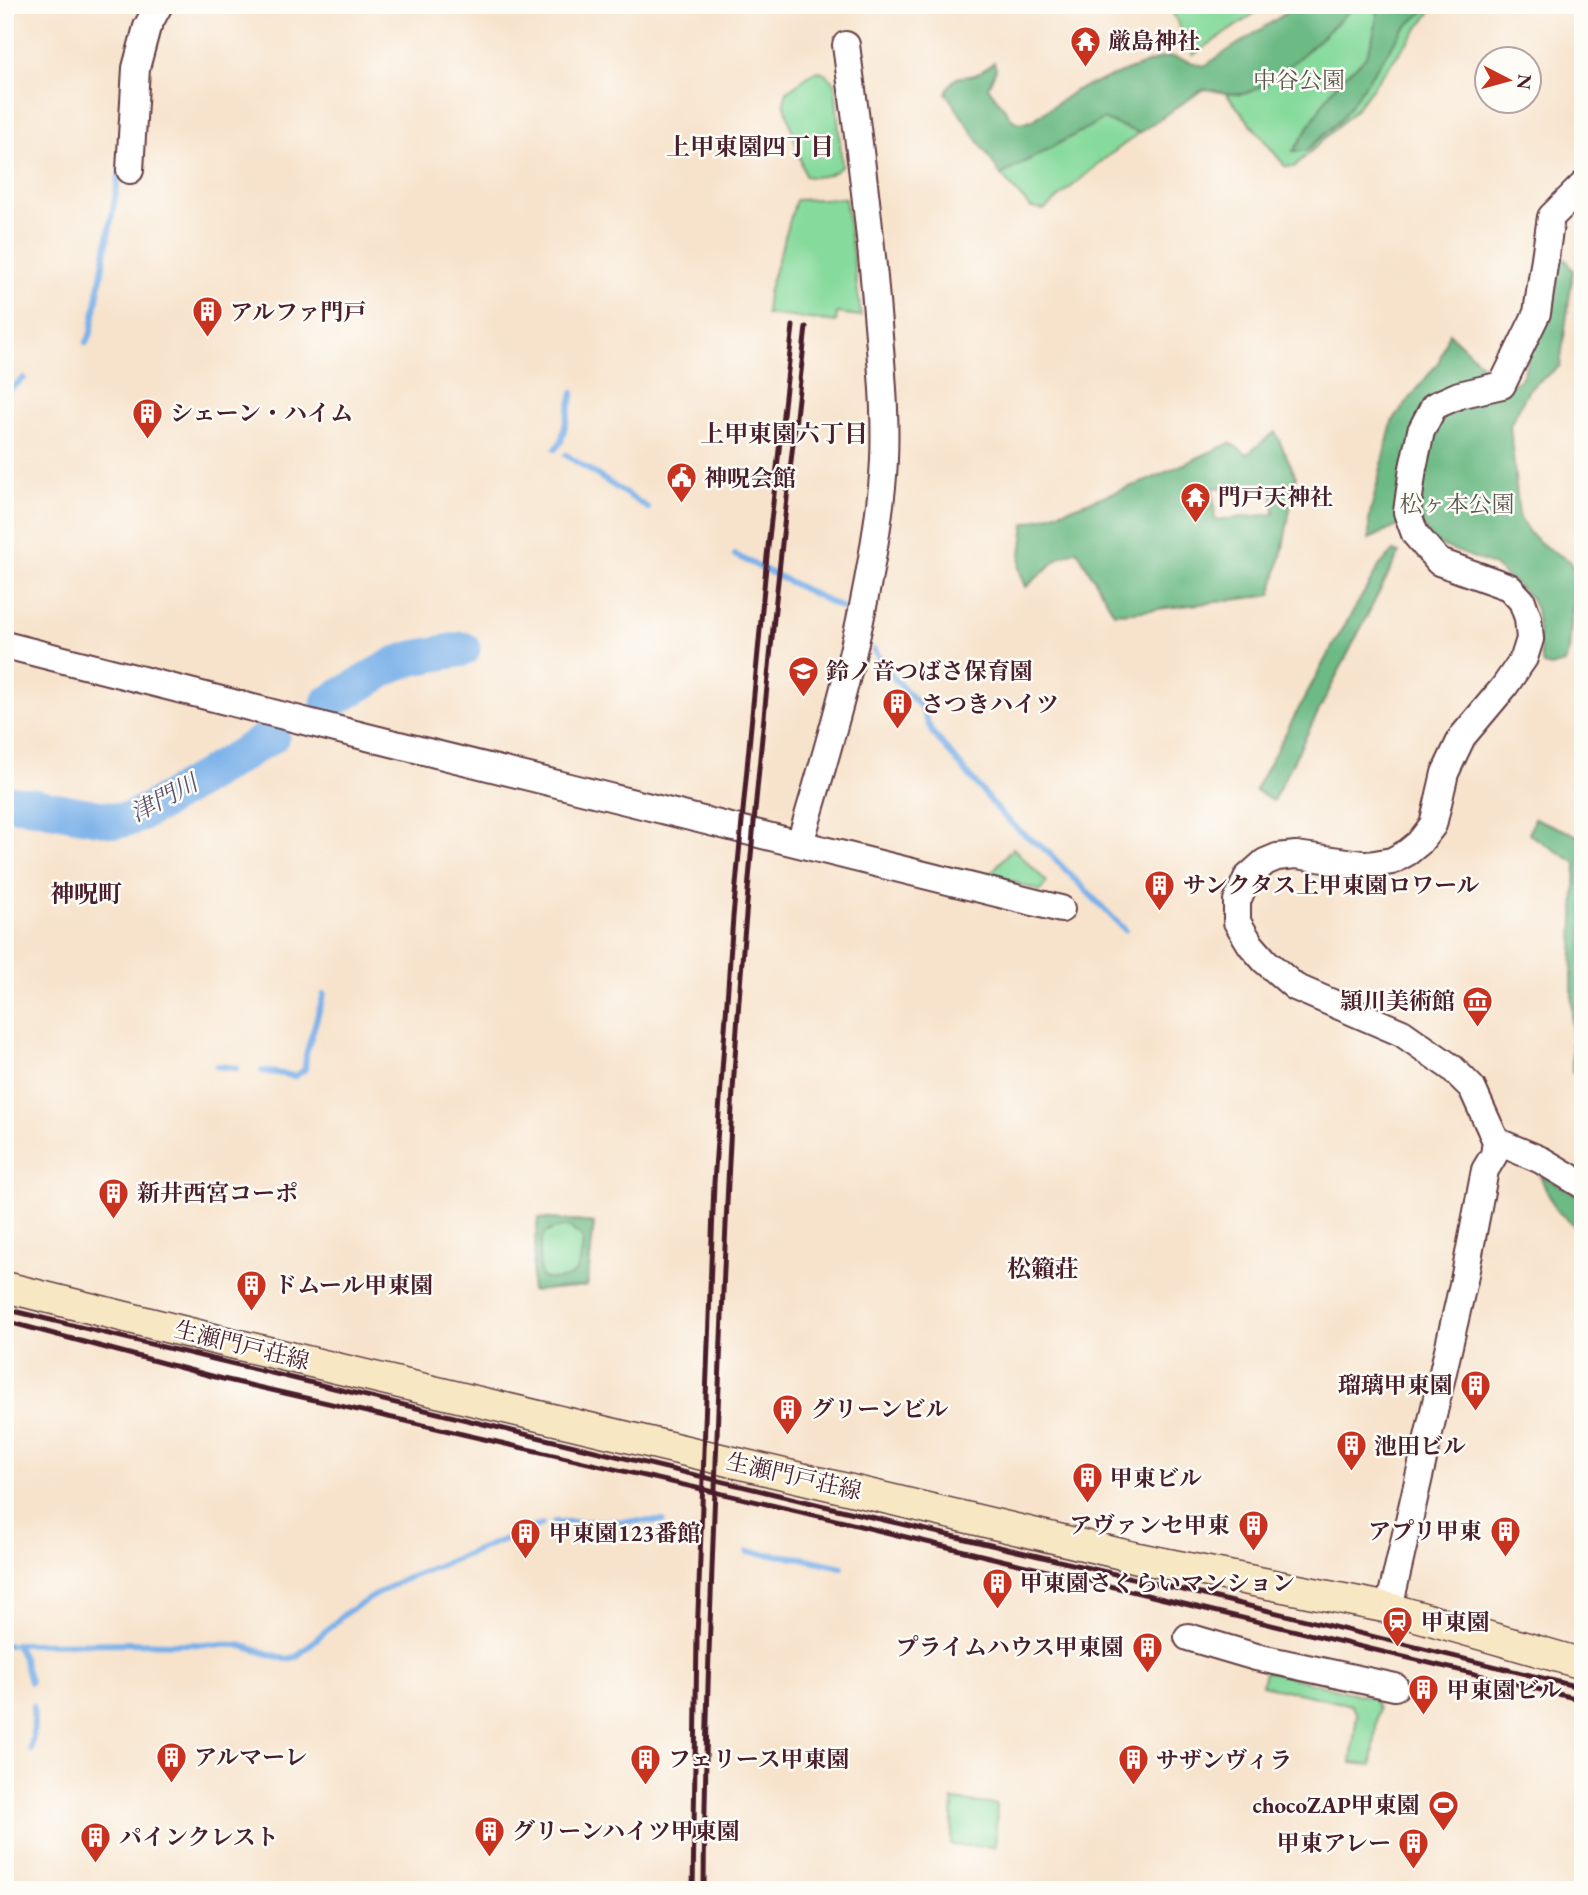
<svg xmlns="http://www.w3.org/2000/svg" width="1588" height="1895" viewBox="0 0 1588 1895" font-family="'EB Garamond','Noto Serif JP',serif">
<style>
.green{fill:#86da9c;stroke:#687c64;stroke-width:2}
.forest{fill:#6cba84;stroke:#5b6c58;stroke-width:2;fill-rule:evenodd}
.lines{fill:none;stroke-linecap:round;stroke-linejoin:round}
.stream{stroke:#7ab1e9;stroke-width:6}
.river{stroke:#7ab1e9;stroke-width:35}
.tertiary-casing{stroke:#643c43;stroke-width:30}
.secondary-casing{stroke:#643c43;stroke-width:33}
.tertiary{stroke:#fff;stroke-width:26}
.secondary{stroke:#f7e8c3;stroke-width:30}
.rail{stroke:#4a1f2b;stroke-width:5}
.labels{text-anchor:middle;stroke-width:5;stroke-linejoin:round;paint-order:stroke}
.poi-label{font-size:23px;font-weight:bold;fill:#4a1f2b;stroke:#fdfcf7;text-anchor:start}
.park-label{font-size:23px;fill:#5c574d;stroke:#fdfcf7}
.street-label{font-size:23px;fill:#4a1f2b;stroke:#fdfcf7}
.neighbourhood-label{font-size:24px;font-weight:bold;fill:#4a1f2b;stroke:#fdfcf7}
.water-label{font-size:24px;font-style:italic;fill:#5b526e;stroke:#fdfcf7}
</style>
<rect width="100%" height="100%" fill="#fdfcf7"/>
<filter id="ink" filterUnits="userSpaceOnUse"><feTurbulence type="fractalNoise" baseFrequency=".0143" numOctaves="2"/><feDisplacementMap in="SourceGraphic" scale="14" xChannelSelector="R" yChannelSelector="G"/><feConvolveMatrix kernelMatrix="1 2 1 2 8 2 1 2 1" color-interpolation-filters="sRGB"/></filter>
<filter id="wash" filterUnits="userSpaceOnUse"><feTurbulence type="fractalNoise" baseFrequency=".00686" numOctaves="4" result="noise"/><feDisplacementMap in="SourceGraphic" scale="28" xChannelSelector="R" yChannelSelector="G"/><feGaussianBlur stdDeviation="1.57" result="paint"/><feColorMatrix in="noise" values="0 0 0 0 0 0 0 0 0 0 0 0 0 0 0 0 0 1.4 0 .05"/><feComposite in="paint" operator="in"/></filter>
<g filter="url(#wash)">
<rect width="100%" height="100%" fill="#f7e3cc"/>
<g class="green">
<path d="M1169,5H1267L1193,55Z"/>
<path d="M1299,5H1436L1355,110L1294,167L1285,166L1224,91L1239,78Z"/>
<path d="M820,71L828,76L835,84L842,166C831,176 819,179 805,176L784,102L787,91L814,72Z"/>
<path d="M1103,119L1139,133L1103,160L1044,210L1031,208L1001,175Z"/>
<path d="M845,198L861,316L837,313L836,322L766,314L768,293L796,200Z"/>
<path d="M1013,848L1047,882L1040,891L990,874Z"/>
<path d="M538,1218L594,1223L587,1286L531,1291Z"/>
<path d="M1265,1671L1373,1698L1378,1709L1372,1765L1351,1763L1357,1714L1351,1705L1262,1685Z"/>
<path d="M953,1800L997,1805L995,1847L951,1845Z"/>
</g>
<g class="forest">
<path d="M1295,5H1355C1334,26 1268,91 1242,94C1230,96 1216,90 1204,89L1139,133L1103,119L1001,175L946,93C957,68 961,82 979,73C984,70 989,66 994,62L996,69L988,87L1013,120L1019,123L1032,121L1076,90L1161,58L1174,57L1204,66L1289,11Z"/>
<path d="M1379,5H1431L1403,30L1341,119L1306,151H1293C1310,128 1321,101 1341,79C1348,71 1359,66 1365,57C1372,46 1377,19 1379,5Z"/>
<path d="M1553,254L1566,259L1573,271L1560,366L1529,389L1510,425L1519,517L1530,534L1547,548L1570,561L1575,573L1569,651L1564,663L1551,667L1543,665L1541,659L1536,609L1530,597L1493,565L1435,543L1416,518L1369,539V518L1392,422L1439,361L1449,333L1502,384C1523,385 1525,374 1527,357Z"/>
<path d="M1275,432L1296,476L1283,548L1271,595L1134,612L1114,613L1077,550L1060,557L1026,587L1019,569L1025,524L1149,480L1230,443L1247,454ZM1272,485L1274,514L1215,520L1213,488Z"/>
<path d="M1394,551L1399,553L1273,801L1255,790L1327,656L1380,565Z"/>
<path d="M1534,818L1583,838V1082L1572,1072V976L1576,863L1529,834Z"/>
<path d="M1539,1174L1583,1199V1233L1556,1210Z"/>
<path d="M538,1218L594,1223L587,1286L531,1291ZM569,1227L583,1238C582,1268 577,1285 542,1278C538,1270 538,1238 546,1233C552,1228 562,1227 569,1227Z"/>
</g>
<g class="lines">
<g class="stream">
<path d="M86,343L91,333L120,170"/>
<path d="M5,393L24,378"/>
<path d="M555,449L561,442L573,393"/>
<path d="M566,455L648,508"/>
<path d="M735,555L842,608"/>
<path d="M874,650L893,677L921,707L932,732L1001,813L1020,831L1048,852L1125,930"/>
<path d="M217,1066L236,1068"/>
<path d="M262,1071L296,1076L305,1069L306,1054L324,994"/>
<path d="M554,1522L663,1521"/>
<path d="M748,1552L802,1558L842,1567"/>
<path d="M15,1644L126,1643L239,1645L286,1659L296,1657L347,1612L398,1582L542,1524"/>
<path d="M16,1644L24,1660L30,1682"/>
<path d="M5,1645H9"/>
<path d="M31,1750L34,1727L33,1706"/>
</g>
<g class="river">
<path d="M328,703L395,664L414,658L463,649"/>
<path d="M5,802L31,805L118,821L132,818L158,805L272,736"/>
</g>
</g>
</g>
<g filter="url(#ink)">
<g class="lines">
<defs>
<g id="tertiary">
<path d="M130,170L136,68L147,27L159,5"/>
<path d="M5,645C127,675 249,708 371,738C601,795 831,851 1061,909"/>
<path d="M800,843C835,726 869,609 882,487C888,429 882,371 877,313C870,223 858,134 846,45"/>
<path d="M1496,1141L1541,1160L1583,1185"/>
<path d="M1389,1608L1464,1280L1485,1170L1494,1155L1496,1141L1472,1088L1452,1068L1402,1033L1295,987L1265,961L1251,945L1237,922V901L1247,878L1265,862L1277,857L1296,855L1369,865L1392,861L1408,852L1419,843L1433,825L1445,773L1462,737L1504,687L1524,658L1530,639L1528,618L1522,601L1509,587L1439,562L1415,534L1407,512L1413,468L1421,431L1434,406L1459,395L1502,385L1537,313L1551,217L1583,185"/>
<path d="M1188,1637L1256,1657L1395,1687"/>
</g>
<path id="secondary" d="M5,1287L218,1340L1138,1558L1389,1608L1583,1664"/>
</defs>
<use href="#tertiary" class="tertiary-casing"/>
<use href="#secondary" class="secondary-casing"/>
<use href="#tertiary" class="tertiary"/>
<use href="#secondary" class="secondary"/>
<g class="rail">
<path d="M5,1309L824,1506L1196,1593L1583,1688"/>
<path d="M5,1321L223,1379L823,1517L1583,1700"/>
<path d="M693,1890L697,1639L714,1183L733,917L767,556L793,326"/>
<path d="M704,1890C705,1730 712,1570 718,1410C725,1245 731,1079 746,915C762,719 784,523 806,327"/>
</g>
</g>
</g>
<defs>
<symbol id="temple-pin" viewBox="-11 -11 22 30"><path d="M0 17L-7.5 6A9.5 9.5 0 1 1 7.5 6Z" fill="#c8321e" stroke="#fdfcf7"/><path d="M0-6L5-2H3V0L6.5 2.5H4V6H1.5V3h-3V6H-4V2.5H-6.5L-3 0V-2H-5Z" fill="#fff"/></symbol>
<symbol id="building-pin" viewBox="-11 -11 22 30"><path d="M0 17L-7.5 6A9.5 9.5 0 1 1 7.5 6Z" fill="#c8321e" stroke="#fdfcf7"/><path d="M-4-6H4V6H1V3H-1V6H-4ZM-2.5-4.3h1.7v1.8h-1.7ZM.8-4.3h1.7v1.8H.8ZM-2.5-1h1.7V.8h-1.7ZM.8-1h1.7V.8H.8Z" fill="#fff"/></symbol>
<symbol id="civic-pin" viewBox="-11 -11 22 30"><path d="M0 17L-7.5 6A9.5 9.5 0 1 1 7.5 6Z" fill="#c8321e" stroke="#fdfcf7"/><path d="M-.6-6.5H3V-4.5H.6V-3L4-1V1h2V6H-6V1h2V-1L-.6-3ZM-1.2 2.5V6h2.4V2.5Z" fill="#fff"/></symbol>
<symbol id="school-pin" viewBox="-11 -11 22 30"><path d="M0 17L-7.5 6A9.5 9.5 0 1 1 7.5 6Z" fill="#c8321e" stroke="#fdfcf7"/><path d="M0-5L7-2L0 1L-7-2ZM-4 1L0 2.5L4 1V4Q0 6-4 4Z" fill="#fff"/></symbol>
<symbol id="museum-pin" viewBox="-11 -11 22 30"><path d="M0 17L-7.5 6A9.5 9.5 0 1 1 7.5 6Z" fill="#c8321e" stroke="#fdfcf7"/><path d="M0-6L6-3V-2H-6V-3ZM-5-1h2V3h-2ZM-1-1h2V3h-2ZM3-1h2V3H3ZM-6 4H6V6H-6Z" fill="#fff"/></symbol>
<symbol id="station-pin" viewBox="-11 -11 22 30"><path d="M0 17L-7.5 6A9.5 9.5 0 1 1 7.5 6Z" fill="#c8321e" stroke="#fdfcf7"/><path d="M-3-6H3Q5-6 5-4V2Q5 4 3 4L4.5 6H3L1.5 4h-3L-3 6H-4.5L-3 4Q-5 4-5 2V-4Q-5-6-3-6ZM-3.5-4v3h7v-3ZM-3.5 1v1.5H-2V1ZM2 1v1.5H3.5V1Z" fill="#fff"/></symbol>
<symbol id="stadium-pin" viewBox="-11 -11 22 30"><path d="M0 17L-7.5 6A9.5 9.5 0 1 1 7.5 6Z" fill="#c8321e" stroke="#fdfcf7"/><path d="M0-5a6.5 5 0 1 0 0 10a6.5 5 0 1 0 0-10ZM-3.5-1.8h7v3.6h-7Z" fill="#fff"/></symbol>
</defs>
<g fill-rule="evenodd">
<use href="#temple-pin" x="1068" y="24" width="35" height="47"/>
<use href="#building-pin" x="190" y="294" width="35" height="47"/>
<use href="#building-pin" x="130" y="396" width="35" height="47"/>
<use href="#civic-pin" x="664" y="460" width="35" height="47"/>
<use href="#temple-pin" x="1178" y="480" width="35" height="47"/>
<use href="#school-pin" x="786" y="654" width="35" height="47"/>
<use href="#building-pin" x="880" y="686" width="35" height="47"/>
<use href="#building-pin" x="1142" y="868" width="35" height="47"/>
<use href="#museum-pin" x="1460" y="984" width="35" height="47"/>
<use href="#building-pin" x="96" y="1176" width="35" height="47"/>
<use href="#building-pin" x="234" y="1268" width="35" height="47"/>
<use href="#building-pin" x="1458" y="1368" width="35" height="47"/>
<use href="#building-pin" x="770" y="1392" width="35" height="47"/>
<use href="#building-pin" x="1334" y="1428" width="35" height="47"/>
<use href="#building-pin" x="1070" y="1460" width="35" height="47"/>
<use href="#building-pin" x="1236" y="1508" width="35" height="47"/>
<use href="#building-pin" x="1488" y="1514" width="35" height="47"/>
<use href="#building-pin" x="508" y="1516" width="35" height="47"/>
<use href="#building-pin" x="980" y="1566" width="35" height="47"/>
<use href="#station-pin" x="1380" y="1604" width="35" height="47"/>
<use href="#building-pin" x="1130" y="1630" width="35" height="47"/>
<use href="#building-pin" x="1406" y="1672" width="35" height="47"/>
<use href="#building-pin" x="154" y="1740" width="35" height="47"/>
<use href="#building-pin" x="628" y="1742" width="35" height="47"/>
<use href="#building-pin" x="1116" y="1742" width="35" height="47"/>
<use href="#stadium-pin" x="1426" y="1788" width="35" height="47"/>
<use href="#building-pin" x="472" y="1814" width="35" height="47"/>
<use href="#building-pin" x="78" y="1820" width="35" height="47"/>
<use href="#building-pin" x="1396" y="1826" width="35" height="47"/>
</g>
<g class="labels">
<g class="poi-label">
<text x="1108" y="49">厳島神社</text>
<text x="230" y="320">アルファ門戸</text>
<text x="170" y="421">シェーン・ハイム</text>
<text x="704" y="486">神呪会館</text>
<text x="1218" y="505">門戸天神社</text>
<text x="826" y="679">鈴ノ音つばさ保育園</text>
<text x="921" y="712">さつきハイツ</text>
<text x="1183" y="893">サンクタス上甲東園ロワール</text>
<text x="1455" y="1009" text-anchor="end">頴川美術館</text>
<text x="137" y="1201">新井西宮コーポ</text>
<text x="274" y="1293">ドムール甲東園</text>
<text x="1453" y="1393" text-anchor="end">瑠璃甲東園</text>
<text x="811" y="1417">グリーンビル</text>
<text x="1374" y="1454">池田ビル</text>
<text x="1110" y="1486">甲東ビル</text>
<text x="1230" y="1533" text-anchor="end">アヴァンセ甲東</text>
<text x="1482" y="1539" text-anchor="end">アプリ甲東</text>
<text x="549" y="1541">甲東園123番館</text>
<text x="1020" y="1591">甲東園さくらいマンション</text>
<text x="1421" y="1630">甲東園</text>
<text x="1124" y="1655" text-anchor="end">プライムハウス甲東園</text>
<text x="1447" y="1698">甲東園ビル</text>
<text x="194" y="1765">アルマーレ</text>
<text x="668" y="1767">フェリース甲東園</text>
<text x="1156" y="1768">サザンヴィラ</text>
<text x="1420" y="1813" text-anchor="end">chocoZAP甲東園</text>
<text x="512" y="1839">グリーンハイツ甲東園</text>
<text x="119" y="1845">パインクレスト</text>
<text x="1391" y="1851" text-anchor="end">甲東アレー</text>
</g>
<g class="park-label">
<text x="1299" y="88">中谷公園</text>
<text x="1457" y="512">松ヶ本公園</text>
</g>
<g class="street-label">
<text transform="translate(242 1345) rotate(14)" y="8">生瀬門戸荘線</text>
<text transform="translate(794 1476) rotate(13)" y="8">生瀬門戸荘線</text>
</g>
<g class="neighbourhood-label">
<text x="750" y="155">上甲東園四丁目</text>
<text x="784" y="442">上甲東園六丁目</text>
<text x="86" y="902">神呪町</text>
<text x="1043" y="1277">松籟荘</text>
</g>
<g class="water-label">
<text transform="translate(164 798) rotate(-28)" y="8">津門川</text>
</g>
</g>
<rect width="1588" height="1895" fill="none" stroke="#fdfcf7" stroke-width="28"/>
<g transform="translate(1508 80) rotate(96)"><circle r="33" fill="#fdfcf7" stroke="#b5a4a5" stroke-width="2"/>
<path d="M0-5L12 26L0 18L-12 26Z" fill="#c8321e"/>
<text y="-10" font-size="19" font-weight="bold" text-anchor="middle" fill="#4a1f2b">N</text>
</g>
</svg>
